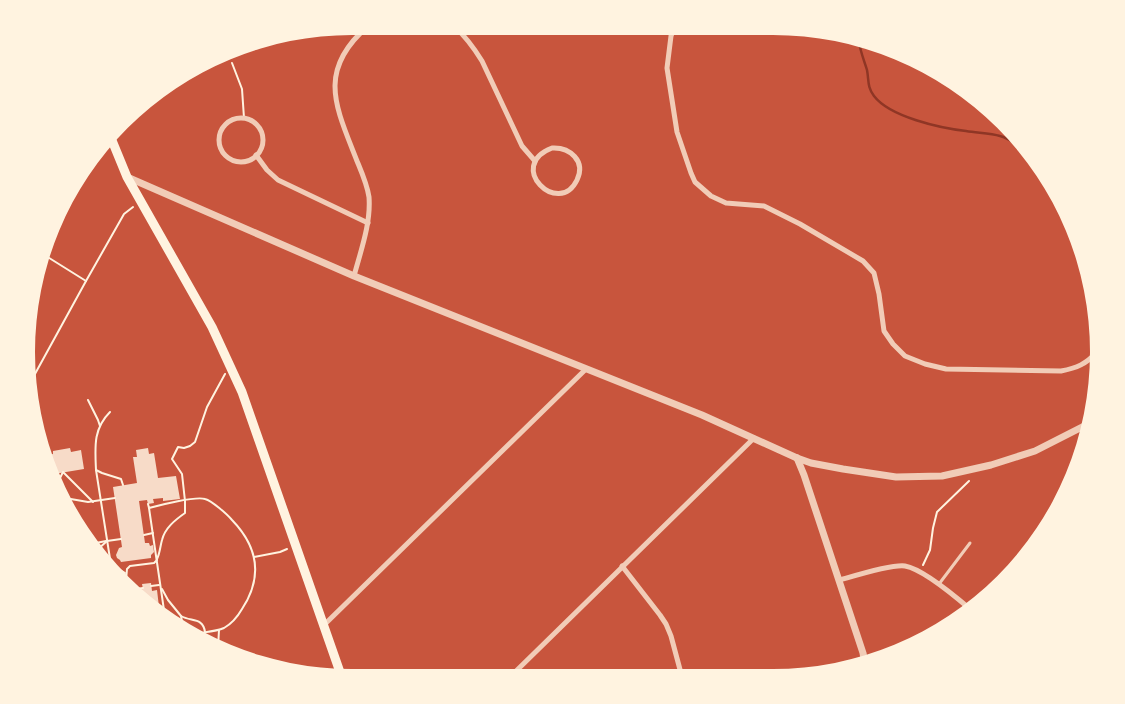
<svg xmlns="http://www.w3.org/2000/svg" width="1125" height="704" viewBox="0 0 1125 704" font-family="'Public Sans',sans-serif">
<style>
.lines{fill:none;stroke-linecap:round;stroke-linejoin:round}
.stream{stroke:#8f3625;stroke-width:2.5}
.building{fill:#f7dbc8}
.path{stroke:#fff3e0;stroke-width:2}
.service{stroke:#f1ccb7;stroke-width:3}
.minor{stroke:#f1ccb7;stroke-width:5}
.tertiary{stroke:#f1ccb7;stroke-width:7}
.primary{stroke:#fff3e0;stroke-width:9}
</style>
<rect width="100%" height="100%" fill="#c8553d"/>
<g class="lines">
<path class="stream" d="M859,41C860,51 864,60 867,70C869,80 867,87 874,96C890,117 940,128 966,131C977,133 990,133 1000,136C1011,139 1021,147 1030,154"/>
</g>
<g class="building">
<path d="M70,448L71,452L81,450L84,469L54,474L46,455L53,454V451Z"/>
<path d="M148,448L149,454L154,453L158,478L176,476L180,499L163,501V498L153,499L154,503L148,504L147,500L139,501L145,543H149L150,546L153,545L154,552L151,555V558L121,562L120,560L117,558L116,555L119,548L122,547L113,487L137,483L133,457H137L136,450Z"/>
<path d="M151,583L152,591L157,590L159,607H155L156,612L137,593V590L143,589L142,584Z"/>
</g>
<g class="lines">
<g class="path">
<path d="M232,63L242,89L244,118"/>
<path d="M43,252L46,256L86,281"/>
<path d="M30,383L86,281L124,214L133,207"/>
<path d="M88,400L98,420L100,426"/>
<path d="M110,412C93,429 95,447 96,470L111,565"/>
<path d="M96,470L102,473L121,479L123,485"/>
<path d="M58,482L63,472L93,502"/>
<path d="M65,498L88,502L115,498"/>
<path d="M148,504L149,508C160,505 196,496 205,499C212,501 227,514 232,520C258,547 263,577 242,609C238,616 231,624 224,628C215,632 203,632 194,634"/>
<path d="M149,508L165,617"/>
<path d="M144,535L153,533"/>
<path d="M91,544L106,541"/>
<path d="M97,550L107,541L121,539"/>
<path d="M254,557L280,552L287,549"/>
<path d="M157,559C160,553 160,547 162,540C165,528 175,520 185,513V501L182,474L172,459L178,447L184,448L190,446L195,442L207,407L225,374"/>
<path d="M111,564L125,573"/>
<path d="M923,565L930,550L933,528L937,512L969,481"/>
<path d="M126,580L127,569L130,566L154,563L157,560"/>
<path d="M151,586L159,585"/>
<path d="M132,587L136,589L143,588"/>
<path d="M162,589L168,600L181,616L183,627"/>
<path d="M181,616C191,622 203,617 205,632"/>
<path d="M218,648L219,630"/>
</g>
<path class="service" d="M939,584L970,543"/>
<g class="minor">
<path d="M455,27C466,37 474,48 482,61L522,146L535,161"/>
<path d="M674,28L671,36L667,68L677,132L691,173L695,182L711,196L726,203L764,206L800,224L863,261L874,273L879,294L884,331L893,344L905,356L925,364L946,369L1061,371C1077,368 1086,364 1097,352"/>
<circle cx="241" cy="140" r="22"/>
<path d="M552,148C570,147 586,161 577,180C559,218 505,166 552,148Z"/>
<path d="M256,155L267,170L278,180L368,223"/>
<path d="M354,276C361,250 371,223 369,197C367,184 362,173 357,161C336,107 316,71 368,26"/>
<path d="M622,566L660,615L666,624L671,636L682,677"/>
<path d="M840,580C854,576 892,564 905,566C922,569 956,597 970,609"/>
<path d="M324,625L586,369"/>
<path d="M511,676L754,438"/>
</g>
<g class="tertiary">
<path d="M127,177L354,276L702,415L797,458L811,463L843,469L896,477L942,476L991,465L1035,451L1090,423"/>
<path d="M797,458L804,475L863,653L865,664"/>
</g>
<path class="primary" d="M111,138L127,177L212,327L242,392L341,675"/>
</g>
<path d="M0 0H1125V704H0ZM352 35H773A317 317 0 0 1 1090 352V352A317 317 0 0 1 773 669H352A317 317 0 0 1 35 352V352A317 317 0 0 1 352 35Z" fill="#fff3e0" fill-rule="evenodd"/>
</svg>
